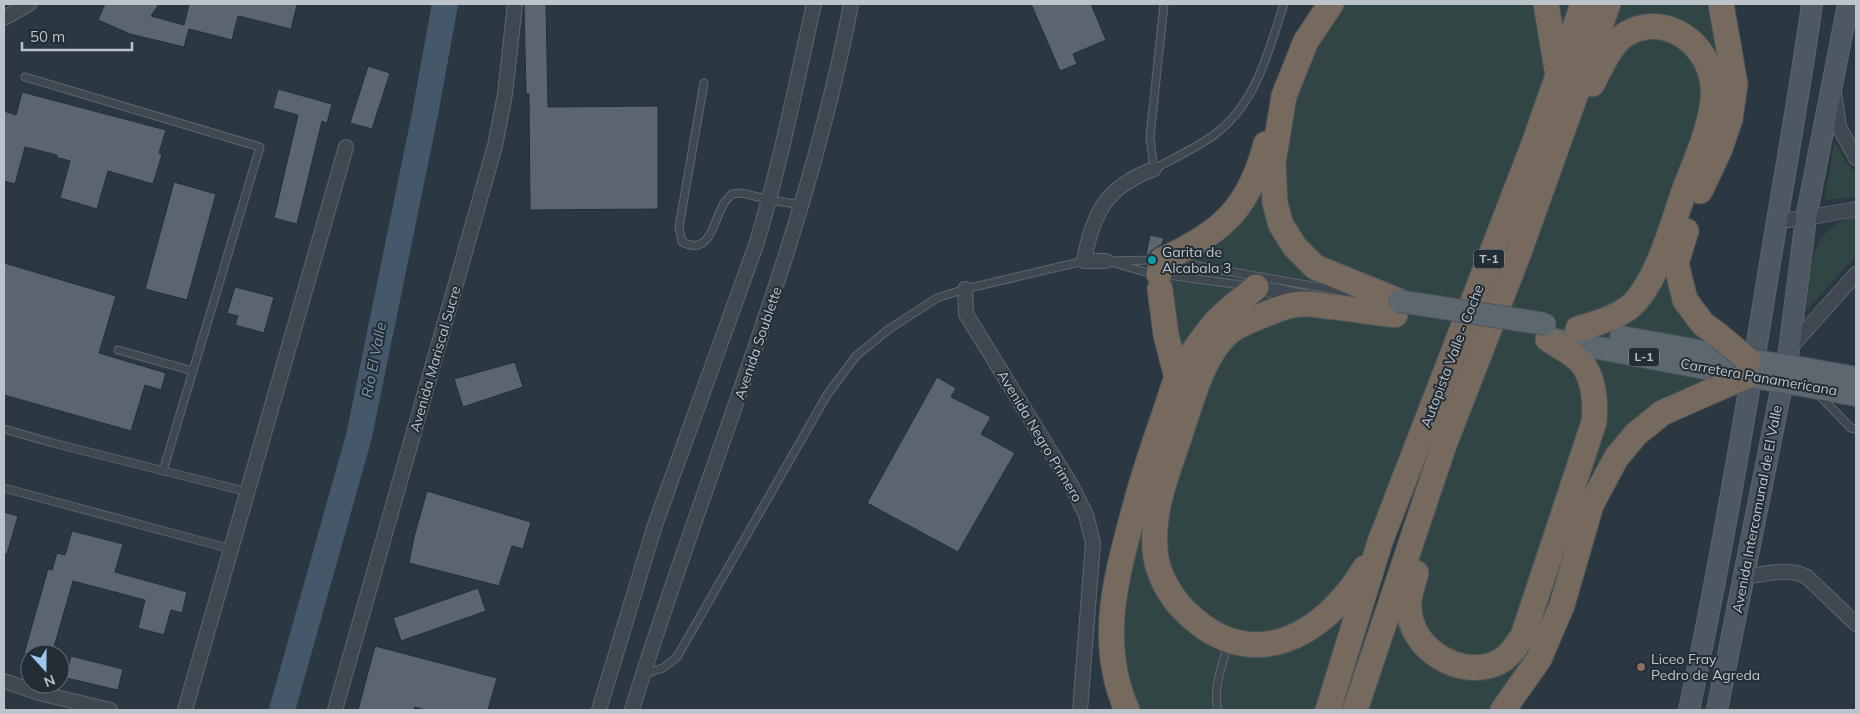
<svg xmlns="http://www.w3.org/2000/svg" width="1860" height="714" viewBox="0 0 1860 714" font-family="Mulish,sans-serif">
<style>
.green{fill:#304544}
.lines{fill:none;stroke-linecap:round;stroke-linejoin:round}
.river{stroke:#455869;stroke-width:26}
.building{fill:#5a6570;stroke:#252f38}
.lane-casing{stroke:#5d666e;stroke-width:9}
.street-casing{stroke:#5d666e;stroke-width:16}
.secondary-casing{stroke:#5d666e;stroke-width:22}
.primary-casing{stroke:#4c545d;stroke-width:24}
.highway-casing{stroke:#49535b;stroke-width:27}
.lane{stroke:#3f4851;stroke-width:7}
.street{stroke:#3f4851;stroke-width:14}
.secondary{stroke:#4d5863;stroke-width:20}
.primary{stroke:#5d6770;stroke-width:22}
.highway{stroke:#76695d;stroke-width:25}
.primary-bridge-casing{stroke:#4c545d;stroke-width:24;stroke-linecap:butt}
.highway-bridge-casing{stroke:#49535b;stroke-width:27;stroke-linecap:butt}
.primary-bridge{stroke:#5d6770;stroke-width:22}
.highway-bridge{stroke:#76695d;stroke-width:25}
.culture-dot{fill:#0f9aa8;stroke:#232d36;stroke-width:2}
.education-dot{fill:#8d6e63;stroke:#232d36;stroke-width:2}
.labels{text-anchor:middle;stroke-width:4;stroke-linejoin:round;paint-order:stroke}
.shield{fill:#232d36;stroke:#8e969e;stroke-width:1}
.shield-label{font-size:12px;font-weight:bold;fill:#bcc3cb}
.poi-label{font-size:14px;fill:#bcc3cb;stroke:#232d36;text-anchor:start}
.street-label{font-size:14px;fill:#bcc3cb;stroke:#232d36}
.water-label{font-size:15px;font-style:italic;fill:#8196aa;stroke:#232d36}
</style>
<rect width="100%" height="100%" fill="#2b3741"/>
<g class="green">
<path d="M1312,4H1583L1328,710H1127L1111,623L1177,378L1159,274L1249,191Z"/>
<path d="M1608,4H1721L1735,84L1683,238L1685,300L1748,360L1662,413L1616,458L1562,605L1503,710H1355Z"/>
<path d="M1834,142L1847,163L1856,173V197L1825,200Z"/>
<path d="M1856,216V255L1806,311C1809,285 1808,249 1829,230C1836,223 1847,219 1856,216Z"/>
</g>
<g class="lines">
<path class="river" d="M282,710L359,436L425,114L445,4"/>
</g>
<g class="building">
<path d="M105,4H159L151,16L184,25L189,4H290L297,5L291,29L238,16L232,40L189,29L184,47L130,34L98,20Z"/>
<path d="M524,4H546L548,107L658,106V209L530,210L529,94H526Z"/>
<path d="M1031,4H1091L1106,40L1073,54L1077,64L1060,71Z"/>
<path d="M368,66L390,73L372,129L350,123Z"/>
<path d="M278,89L332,104L327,123L322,121L297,224L274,218L298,115L273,108Z"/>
<path d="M22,92L166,130L159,153L162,154L153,184L108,171L97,209L60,198L70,161L56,157L57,155L25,147L15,184L4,181V111L16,115Z"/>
<path d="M174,182L216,194L187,300L145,289Z"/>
<path d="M1150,235L1164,238L1162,244L1151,251L1149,255H1146Z"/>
<path d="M4,263L116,296L99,353L166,373L161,390L145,385L131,431L4,395Z"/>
<path d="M235,287L274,297L264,333L235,325L238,316L227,313Z"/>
<path d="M515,362L523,387L463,407L454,379Z"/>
<path d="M937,377L956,388L951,397L991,417L981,434L1015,453L958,552L867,503Z"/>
<path d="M427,491L531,522L523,549L512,546L499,586L409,563L414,537Z"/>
<path d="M4,512L18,516L7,554H4Z"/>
<path d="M72,531L123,544L115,572L187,592L182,613L171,610L164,635L138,628L145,600L73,581L52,654H24L48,569L52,570L57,553L65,555Z"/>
<path d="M478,588L486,611L401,641L393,618Z"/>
<path d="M375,646L497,678L488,710H426L415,707L414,710H358Z"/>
<path d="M71,656L123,669L118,690L66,678Z"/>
</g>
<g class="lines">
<defs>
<g id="lane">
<path d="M1164,4L1150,137L1154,169C1174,158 1196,148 1214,135C1257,103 1268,52 1284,4"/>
<path d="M25,77L260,147L163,471"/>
<path d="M704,83L679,227L682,242C711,257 714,219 724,203C726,200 730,197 732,194L742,193L770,200L802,205"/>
<path d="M1106,261L1157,260"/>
<path d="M1175,262L1347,292"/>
<path d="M1114,263L1145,272L1249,286"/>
<path d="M118,350L193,371"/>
<path d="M1818,394L1851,428L1856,429"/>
<path d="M4,429L53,443L248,492"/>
<path d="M4,488L231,549"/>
<path d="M645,674L663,668L677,657L827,395L856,356L889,329L937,298L965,289L1084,261"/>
<path d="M1218,710C1212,689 1223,664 1228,643"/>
</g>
<g id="street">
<path d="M4,18L29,4"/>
<path d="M1834,93L1839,127L1856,158"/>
<path d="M1778,221L1806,218L1856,209"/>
<path d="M1106,261H1084C1093,212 1106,187 1154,169"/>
<path d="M1256,287L1304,297"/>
<path d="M965,289L966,314L1071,485L1086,515L1093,543L1080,710"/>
<path d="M1789,349L1856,274"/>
<path d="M1744,577C1764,575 1788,566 1807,577L1856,624"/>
<path d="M4,681L39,693L110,710"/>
<path d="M185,710L346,147"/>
<path d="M335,710L495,146L505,94L515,4"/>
<path d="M599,710L655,525L756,245C780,166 796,85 814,4"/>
<path d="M632,710C704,474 805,247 851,4"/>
</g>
<g id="secondary">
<path d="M1689,710C1718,576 1741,441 1763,306C1779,205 1798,105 1812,4"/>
<path d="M1717,710L1789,350L1806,218L1848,4"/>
</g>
<g id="primary">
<path d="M1621,337L1748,360"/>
<path d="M1551,339L1747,376"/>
<path d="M1806,369L1856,378"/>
<path d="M1802,385L1856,395"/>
</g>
<g id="highway">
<path d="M1331,4L1306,41L1284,96L1273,163L1275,203L1281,225L1295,247L1315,267L1399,301"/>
<path d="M1546,4L1557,70"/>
<path d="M1700,191L1719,151L1730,119L1735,84L1721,4"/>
<path d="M1686,231L1676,263L1685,300L1703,324L1718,335"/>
<path d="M1159,274L1162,260C1222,233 1249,208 1266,144"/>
<path d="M1160,289L1166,335L1177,378"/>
<path d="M1578,329C1597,323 1621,317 1635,302C1658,277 1673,224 1684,191C1695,162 1716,117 1713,86C1710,44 1665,11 1626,34C1610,44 1601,68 1592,84"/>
<path d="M1365,568C1324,636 1252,677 1186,612C1170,597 1156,572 1155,549C1152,508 1168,471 1181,432C1191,402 1203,355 1228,333C1237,325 1250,321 1261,316C1271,312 1282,307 1293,305C1306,302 1321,306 1335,307C1355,310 1375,312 1395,315"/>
<path d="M1416,573C1413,584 1408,596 1409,607C1409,649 1462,681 1499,662C1510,656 1516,646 1523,636L1594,422C1596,403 1594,377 1581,362C1573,353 1558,346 1548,339"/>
<path d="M1127,710C1095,638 1119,568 1138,496C1146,468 1155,441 1165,413C1169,402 1172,389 1177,378C1187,360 1209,327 1224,314C1234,305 1246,296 1256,287"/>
<path d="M1328,710L1380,542L1535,141L1583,4"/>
<path d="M1355,710L1444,445L1518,255L1608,4"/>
<path d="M1503,710L1539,659L1562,605L1591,505L1616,458L1636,434L1662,413L1714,390"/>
</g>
</defs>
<use href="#lane" class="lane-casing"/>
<use href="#street" class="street-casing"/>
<use href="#secondary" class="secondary-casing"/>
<use href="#primary" class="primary-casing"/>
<use href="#highway" class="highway-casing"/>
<use href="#lane" class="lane"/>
<use href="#street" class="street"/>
<use href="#secondary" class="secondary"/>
<use href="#primary" class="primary"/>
<use href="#highway" class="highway"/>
<defs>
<g id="primary-bridge">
<path d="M1399,301L1545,324"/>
<path d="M1748,360L1806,369"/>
<path d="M1747,376L1802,385"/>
</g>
<g id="highway-bridge">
<path d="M1718,335L1748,360"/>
<path d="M1714,390L1747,376"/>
</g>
</defs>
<use href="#primary-bridge" class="primary-bridge-casing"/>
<use href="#highway-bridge" class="highway-bridge-casing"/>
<use href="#primary-bridge" class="primary-bridge"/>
<use href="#highway-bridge" class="highway-bridge"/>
</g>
<circle class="culture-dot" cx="1152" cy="260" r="5"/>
<circle class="education-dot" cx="1641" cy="667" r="5"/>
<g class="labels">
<g class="shield">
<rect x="1474" y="249.5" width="30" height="19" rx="4"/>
<rect x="1629" y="347.5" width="30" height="19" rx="4"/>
</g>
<g class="shield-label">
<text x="1489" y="263">T-1</text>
<text x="1644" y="361">L-1</text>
</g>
<g class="poi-label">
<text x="1162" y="257">Garita de<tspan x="1162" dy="16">Alcabala 3</tspan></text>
<text x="1651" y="664">Liceo Fray<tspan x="1651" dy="16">Pedro de Agreda</tspan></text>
</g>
<g class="street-label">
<text transform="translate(758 343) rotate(-71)" y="5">Avenida Soublette</text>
<text transform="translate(1452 356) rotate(-69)" y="5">Autopista Valle - Coche</text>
<text transform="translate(435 359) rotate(-74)" y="5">Avenida Mariscal Sucre</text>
<text transform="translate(1759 377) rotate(10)" y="5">Carretera Panamericana</text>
<text transform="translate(1040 436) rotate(59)" y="5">Avenida Negro Primero</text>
<text transform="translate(1757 509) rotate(-79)" y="5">Avenida Intercomunal de El Valle</text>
</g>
<g class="water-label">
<text transform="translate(374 360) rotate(-79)" y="5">Río El Valle</text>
</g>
</g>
<rect width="1860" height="714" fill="none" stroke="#bcc3cb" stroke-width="10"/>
<g transform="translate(45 669) rotate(159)"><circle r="24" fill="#232d36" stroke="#606972"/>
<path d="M0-4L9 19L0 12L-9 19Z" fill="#9fc6ec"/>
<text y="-8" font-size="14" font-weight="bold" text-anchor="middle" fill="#bcc3cb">N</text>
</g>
<path d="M22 42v8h110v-8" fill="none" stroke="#bcc3cb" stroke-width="2.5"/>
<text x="30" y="42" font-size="15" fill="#bcc3cb" stroke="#232d36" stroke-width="4" paint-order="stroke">50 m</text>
</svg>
